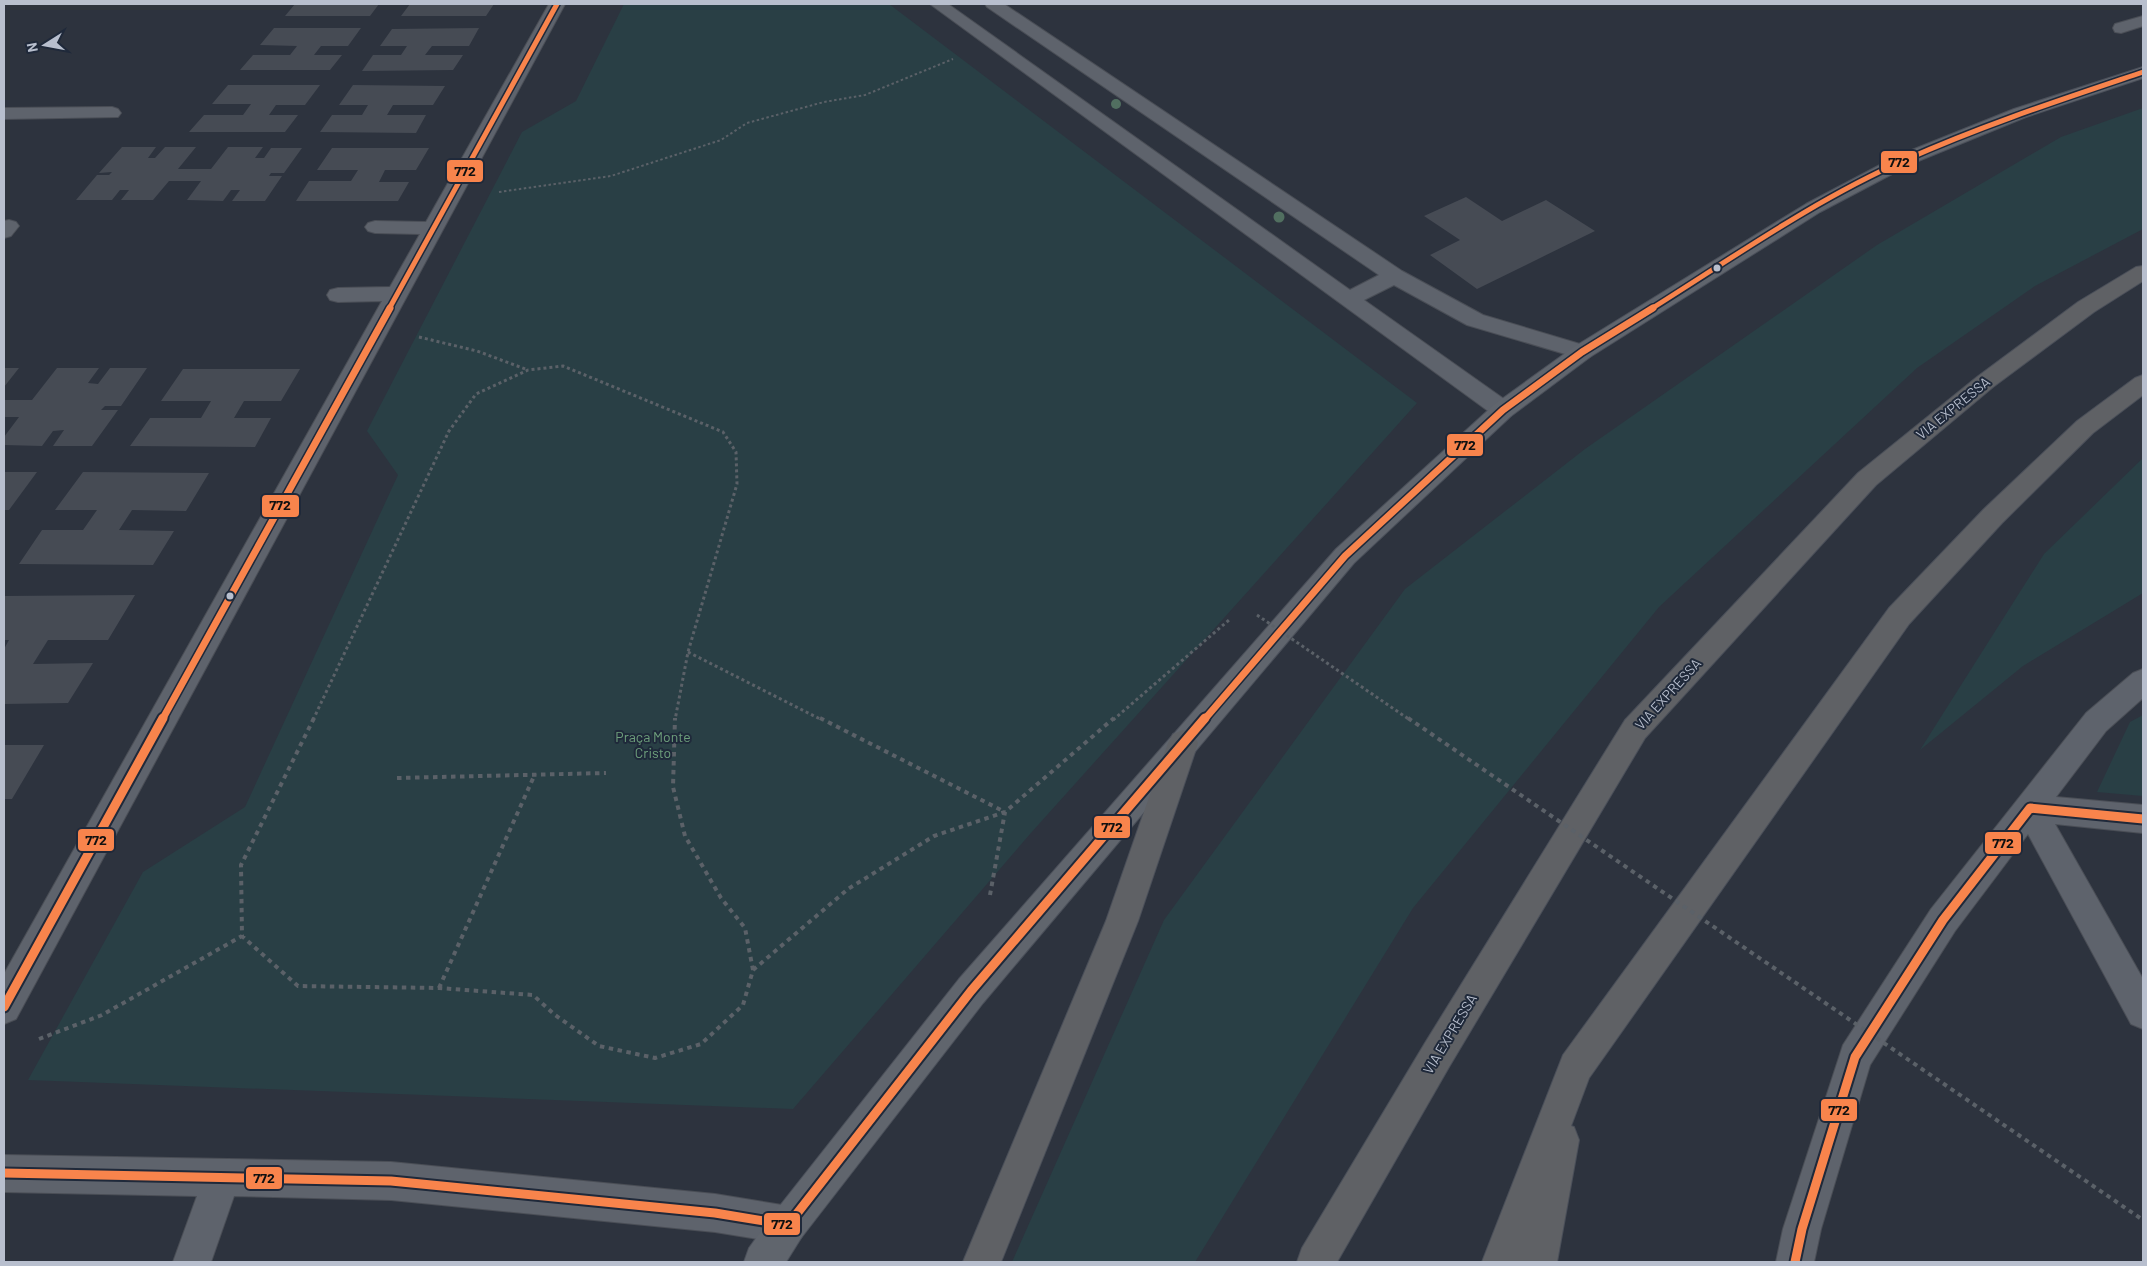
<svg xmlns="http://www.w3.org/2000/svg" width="2147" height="1266" viewBox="0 0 2147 1266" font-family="Barlow,sans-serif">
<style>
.green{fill:#293f45}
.building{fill:#464b54}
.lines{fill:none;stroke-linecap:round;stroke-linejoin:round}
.minor-casing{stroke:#4a4e56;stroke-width:2}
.major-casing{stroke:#4b505a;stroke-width:2}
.highway-casing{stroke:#4a4f59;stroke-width:2}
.path-far2{stroke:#5b6168;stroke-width:2;stroke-dasharray:2.5 2.5;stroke-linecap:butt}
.path-far1{stroke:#5b6168;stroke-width:3;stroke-dasharray:3 3;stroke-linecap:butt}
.path{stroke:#5b6168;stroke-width:4;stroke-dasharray:4.5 4.5;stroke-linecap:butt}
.minor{fill:#5e636c;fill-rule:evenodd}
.major{fill:#60656d;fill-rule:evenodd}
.highway{fill:#5f6165;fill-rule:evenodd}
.path-bridge-far1{stroke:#5b6168;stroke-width:3;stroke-dasharray:3 3;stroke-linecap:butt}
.path-bridge{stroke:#5b6168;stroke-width:4;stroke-dasharray:4.5 4.5;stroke-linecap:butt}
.bus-1-far2-casing{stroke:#1f293a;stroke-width:8}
.bus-1-far1-casing{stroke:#1f293a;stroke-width:10}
.bus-1-casing{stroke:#1f293a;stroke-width:13}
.bus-1-far2{stroke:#f8844c;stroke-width:5}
.bus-1-far1{stroke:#f8844c;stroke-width:7}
.bus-1{stroke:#f8844c;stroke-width:9}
.tree{fill:#516f60}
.bus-dot{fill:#b8bfce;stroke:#1f293a;stroke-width:2}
.labels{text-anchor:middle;stroke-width:4;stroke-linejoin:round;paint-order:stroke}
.street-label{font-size:14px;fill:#b8bfce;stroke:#1f293a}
.park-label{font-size:14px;fill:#6ea07c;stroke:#1f293a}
.line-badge{stroke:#1f293a;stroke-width:2}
.pale-badge-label{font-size:14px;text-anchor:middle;font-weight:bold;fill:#111}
</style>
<rect width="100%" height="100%" fill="#2d333e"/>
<g class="green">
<path d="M624,4H889L1417,403L1030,834L793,1109L28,1080L143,872L245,807L398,475L367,431L522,132L576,101Z"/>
<path d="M2143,108V229L2035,286L1917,368L1659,607L1413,908L1195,1262H1012L1164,920L1405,589L1585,449L1877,245L2061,137Z"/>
<path d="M2143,458V593L2023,666L1920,750L2044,554Z"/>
<path d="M2143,715V796L2097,792L2130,722Z"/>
</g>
<g class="building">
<path d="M295,4H379L370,16H285Z"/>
<path d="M410,4H494L486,16H401Z"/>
<path d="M274,28H361L348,46H321L314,55H342L330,70H240L253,55H290L297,46L260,45Z"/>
<path d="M479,28L469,46H432L425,55H463L453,70L362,71L373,55H401L407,46H380L392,29Z"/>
<path d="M228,85H320L305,105H276L269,115H298L285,132H189L204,115H243L251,104H212Z"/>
<path d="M353,85L445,86L433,105H393L387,115H426L416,133L320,132L332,115H362L368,105H339Z"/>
<path d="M122,147H156L148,158H155L165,147H196L178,169H211L228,147H263L255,158H264L271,148H302L284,173H271L269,176H282L265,201H232L240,190H231L223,201L187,200L201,181H169L153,200H121L129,190H120L112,200H76L97,175H109L112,172L99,173Z"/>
<path d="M332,148H429L416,170H385L379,182H409L398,201H296L309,181H351L358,170H317Z"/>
<path d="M1466,197L1502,221L1546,200L1595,231L1477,289L1430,255L1460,240L1424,216Z"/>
<path d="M4,368H19L4,387Z"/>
<path d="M57,368H99L88,383L98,384L110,368H147L121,406H105L101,410H118L92,446H53L64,430L53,431L42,446L4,445V437L19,417H4V400H32Z"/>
<path d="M183,369H300L281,401H244L234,418H271L255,447L130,446L150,418H201L211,401H161Z"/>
<path d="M4,472H37L9,510H4Z"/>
<path d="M83,472L209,473L186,511L132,510L119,530L174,531L153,565L19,564L42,530H83L97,510H55Z"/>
<path d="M135,595L108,640H48L33,664L93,663L68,703L4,704V649L9,640H4V596Z"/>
<path d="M4,745H44L12,799H4Z"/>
</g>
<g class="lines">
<defs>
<g id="minor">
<path d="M549,4H565L16,1019L4,1024V974L382,301L338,302L330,300L327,295L330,290L338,288L390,287L420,234L375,233L368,231L365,227L368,223L375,221L426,222Z"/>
<path d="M930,4H948L1350,290L1379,275L987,7L985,4H1004L1402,271L1483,315L1590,347L1593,352L1590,357L1582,359L1467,325L1394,285L1364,300L1511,404L1515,410L1511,416L1503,418L1495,416Z"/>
<path d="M2143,16V26L2121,33L2115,32L2113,28L2115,24Z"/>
<path d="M112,107L118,109L121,113L118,117L4,119V108Z"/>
<path d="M9,220L16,222L19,226L11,236L4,238V221Z"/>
<path d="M2143,669V698L2106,731L2056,797L2143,805V833L2055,824L2143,979V1029L2131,1024L2028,834L1955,931L1870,1065L1821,1229L1814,1262H1776L1783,1229L1843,1045L1931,909L2086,713L2133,673Z"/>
<path d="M4,1155L391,1162L715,1194L788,1206L801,1212L807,1225L801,1238L788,1244L715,1232L391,1200L234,1196L211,1262H173L197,1196L4,1192Z"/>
</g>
<path id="major" d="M2143,67V78L2026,117L1911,164L1820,212L1590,357L1511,416L1354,563L983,1003L801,1238L786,1262H744L749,1248L775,1212L959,979L1336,549L1495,404L1574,347L1806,204L1897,156L2014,109Z"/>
<g id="highway">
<path d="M2143,266V281L2094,312L1993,387L1876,485L1645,738L1449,1067L1337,1262H1297L1302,1248L1425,1043L1625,720L1858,473L1977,377L2078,302L2136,267Z"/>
<path d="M2143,375V395L2093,433L2002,523L1909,624L1589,1078L1571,1126L1574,1127L1579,1140L1557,1262H1482L1563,1055L1889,608L1984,509L2077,421L2135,378Z"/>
<path d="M1183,730L1193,734L1198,743L1138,921L1001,1262H963L1106,921L1168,743L1173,734Z"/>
</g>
</defs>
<use href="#minor" class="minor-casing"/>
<use href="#major" class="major-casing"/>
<use href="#highway" class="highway-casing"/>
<path class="path-far2" d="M499,192L611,176L721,140L747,123L824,102L865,95L953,59"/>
<g class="path-far1">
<path d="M419,337L477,351L528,370"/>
<path d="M688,652L822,720"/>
<path d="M313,720L449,431L476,394L528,370L563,366L723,432L736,452L737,484L688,652L675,720"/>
<path d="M1113,720L1229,620"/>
</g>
<g class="path">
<path d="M314,718L241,865L242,936L298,986L439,988L533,995L555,1015L599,1046L655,1058L701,1044L743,1005L753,970L745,928L721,898L685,836L673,787L675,718"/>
<path d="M820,718L1005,812"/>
<path d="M397,778L606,773"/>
<path d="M990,895L1005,812"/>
<path d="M753,970L848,889L934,836L1005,812L1114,718"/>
<path d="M439,988L535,774"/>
<path d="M39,1039L102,1015L242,936"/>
</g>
<use href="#minor" class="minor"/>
<use href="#major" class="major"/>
<use href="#highway" class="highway"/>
<path class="path-bridge-far1" d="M1257,615L1410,720"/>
<path class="path-bridge" d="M1408,718L2143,1220"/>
<defs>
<g id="bus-1-far2">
<path d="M389,309L557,4"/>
<path d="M1651,309C1734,257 1816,199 1905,160C1983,125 2063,99 2143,72"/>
</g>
<g id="bus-1-far1">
<path d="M162,720L390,308"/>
<path d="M1204,720L1345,556L1503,410L1582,352L1653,308"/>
</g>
<g id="bus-1">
<path d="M4,1007L163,718"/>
<path d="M4,1173L391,1181L715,1213L788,1225L971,991L1205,718"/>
<path d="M1795,1262L1802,1229L1855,1057L1943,920L2030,808L2143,819"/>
</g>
</defs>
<use href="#bus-1-far2" class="bus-1-far2-casing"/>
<use href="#bus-1-far1" class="bus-1-far1-casing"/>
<use href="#bus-1" class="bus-1-casing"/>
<use href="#bus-1-far2" class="bus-1-far2"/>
<use href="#bus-1-far1" class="bus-1-far1"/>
<use href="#bus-1" class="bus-1"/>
</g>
<g class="tree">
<circle cx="1116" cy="104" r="5"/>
<circle cx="1279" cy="217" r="5.5"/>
</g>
<g class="bus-dot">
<circle cx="1717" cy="268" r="4.5"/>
<circle cx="230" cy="596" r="4.5"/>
</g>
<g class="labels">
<g class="street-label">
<text transform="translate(1953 408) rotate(-39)" y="5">VIA EXPRESSA</text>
<text transform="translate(1668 694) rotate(-48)" y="5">VIA EXPRESSA</text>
<text transform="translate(1450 1034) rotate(-59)" y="5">VIA EXPRESSA</text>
</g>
<g class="park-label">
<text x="653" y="742">Praça Monte<tspan x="653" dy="16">Cristo</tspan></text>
</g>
</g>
<g class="line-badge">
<rect x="1880" y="150" width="38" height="24" rx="5" fill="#f8844c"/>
<rect x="446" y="159" width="38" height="24" rx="5" fill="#f8844c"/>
<rect x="1446" y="433" width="38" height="24" rx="5" fill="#f8844c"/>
<rect x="261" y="494" width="39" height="24" rx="5" fill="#f8844c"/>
<rect x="1093" y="815" width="38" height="24" rx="5" fill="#f8844c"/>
<rect x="77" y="828" width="38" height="24" rx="5" fill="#f8844c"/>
<rect x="1984" y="831" width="38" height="24" rx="5" fill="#f8844c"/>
<rect x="1820" y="1098" width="38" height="24" rx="5" fill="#f8844c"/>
<rect x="245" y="1166" width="38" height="24" rx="5" fill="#f8844c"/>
<rect x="763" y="1212" width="38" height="24" rx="5" fill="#f8844c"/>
</g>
<g class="pale-badge-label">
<text x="1899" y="167">772</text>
<text x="465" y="176">772</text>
<text x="1465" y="450">772</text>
<text x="280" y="510">772</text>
<text x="1112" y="832">772</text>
<text x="96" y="845">772</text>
<text x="2003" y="848">772</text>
<text x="1839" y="1115">772</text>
<text x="264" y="1183">772</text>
<text x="782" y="1229">772</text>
</g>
<rect width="2147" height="1266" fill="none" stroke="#b8bfce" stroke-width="10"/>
<g transform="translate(45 45) rotate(259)" stroke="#1f293a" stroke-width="4" paint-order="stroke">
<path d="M0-4L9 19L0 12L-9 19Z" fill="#b8bfce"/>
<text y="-8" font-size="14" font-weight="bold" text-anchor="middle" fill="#b8bfce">N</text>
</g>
</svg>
